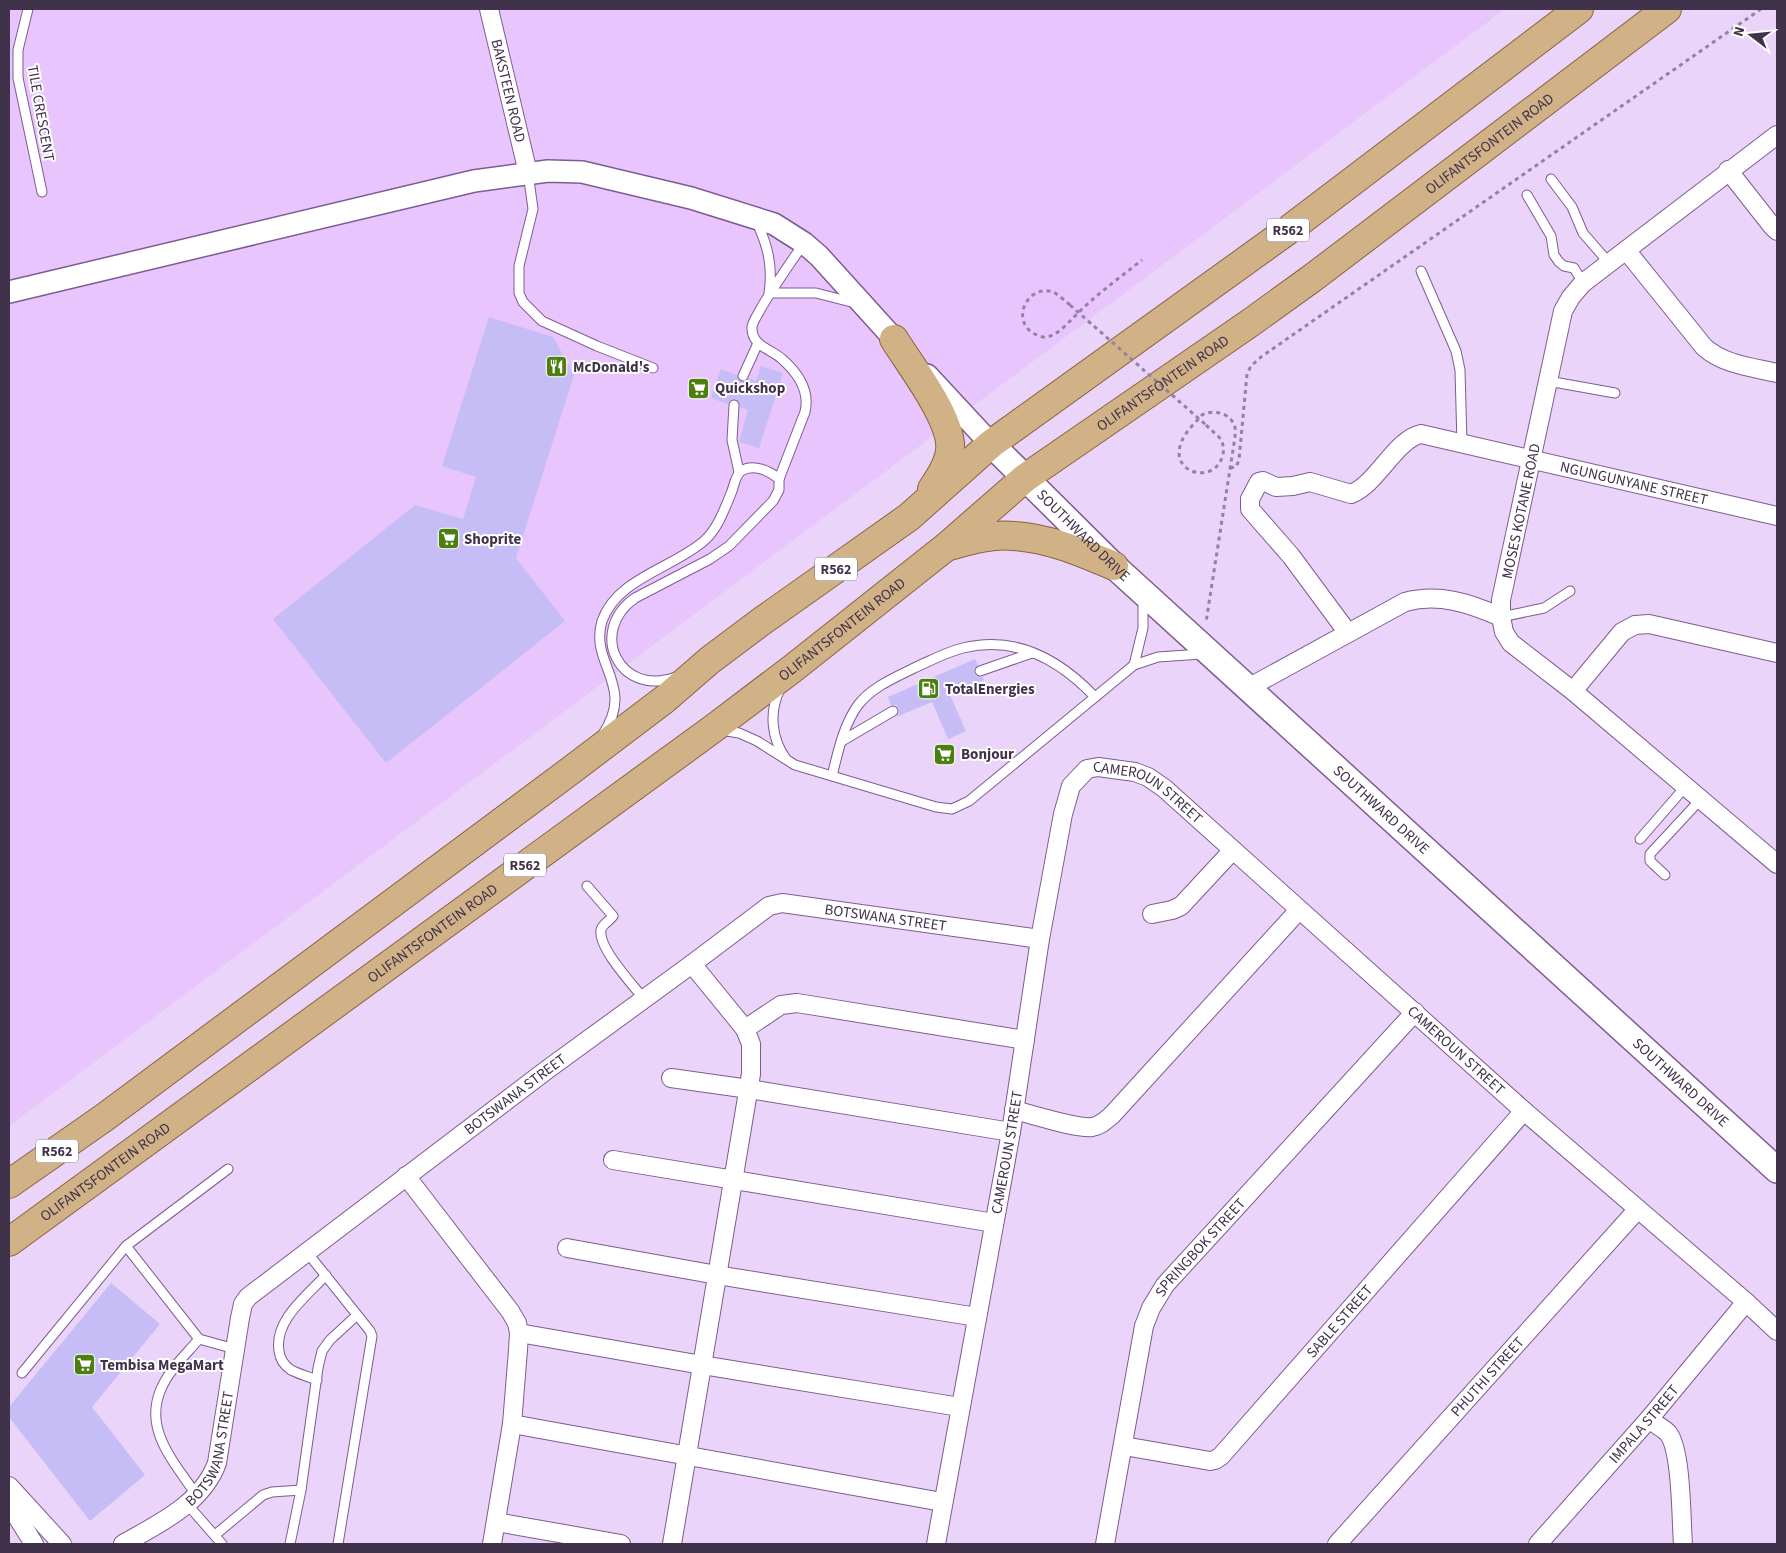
<svg xmlns="http://www.w3.org/2000/svg" width="1786" height="1553" viewBox="0 0 1786 1553" font-family="'Source Sans 3',sans-serif">
<style>
.built{fill:#e8c6fd}
.building{fill:#c6bcf6}
.lines{fill:none;stroke-linecap:round;stroke-linejoin:round}
.service-casing{stroke:#7e5c93;stroke-width:11}
.minor-casing{stroke:#7e5c93;stroke-width:20}
.tertiary-casing{stroke:#7e5c93;stroke-width:24}
.secondary-casing{stroke:#7e5c93;stroke-width:28}
.primary-casing{stroke:#8a633e;stroke-width:30}
.path{stroke:#9482a1;stroke-width:3;stroke-dasharray:4 4;stroke-linecap:butt}
.service{stroke:#fff;stroke-width:9}
.minor{stroke:#fff;stroke-width:18}
.tertiary{stroke:#fff;stroke-width:21}
.secondary{stroke:#fff;stroke-width:25}
.primary{stroke:#d1b287;stroke-width:28}
.path-bridge{stroke:#9482a1;stroke-width:3;stroke-dasharray:4 4;stroke-linecap:butt}
.labels{text-anchor:middle;stroke-width:4;stroke-linejoin:round;paint-order:stroke}
.shield{fill:#fff;stroke:#7a7081;stroke-width:1}
.shield-label{font-size:14px;font-weight:bold;fill:#41324b}
.street-label{font-size:15px;fill:#41324b;stroke:#fff}
.poi-label{font-size:15px;font-weight:bold;fill:#41324b;stroke:#fff;text-anchor:start}
</style>
<rect width="100%" height="100%" fill="#ead4f9"/>
<path class="built" d="M9,9H1505L9,1126Z"/>
<g class="building">
<path d="M489,317L553,337L574,375L516,558L565,621L386,763L273,619L415,505L463,519L476,477L442,466Z"/>
<path d="M761,366L783,373L759,448L739,442L748,410L740,407L739,402L735,399L731,400L728,404L711,398L721,369L737,375L738,380L743,382L749,378L756,381Z"/>
<path d="M975,659L978,665L974,669V673L978,677H983L984,680L950,695L966,731L948,739L932,702L896,717L899,714V708L896,705H891L888,697Z"/>
<path d="M111,1283L160,1324L92,1407L145,1475L90,1521L9,1417V1407Z"/>
</g>
<g class="lines">
<defs>
<g id="service">
<path d="M28,9L18,50V78L42,192"/>
<path d="M528,173L533,209L519,266V293L523,302L542,321L597,346L653,368"/>
<path d="M1551,179L1572,207L1583,233L1609,263"/>
<path d="M1527,195L1551,236L1554,255L1559,262L1564,266L1574,268L1583,283"/>
<path d="M756,221C768,245 773,267 769,293H816L855,303"/>
<path d="M1421,271L1456,351L1460,370L1462,444"/>
<path d="M743,376L758,343"/>
<path d="M1548,381L1615,393"/>
<path d="M734,405L732,440L739,472"/>
<path d="M779,479L805,412C810,391 798,373 782,359C771,349 751,346 752,327C753,321 757,316 760,310C773,287 789,265 804,243"/>
<path d="M1501,617L1544,608L1570,591"/>
<path d="M1134,665L1143,628V598"/>
<path d="M980,671L1032,653"/>
<path d="M780,689C769,712 771,738 786,759"/>
<path d="M721,730L739,733L757,741L795,765L936,807L952,809L969,801L1134,665L1158,657L1202,654"/>
<path d="M603,734C636,685 589,664 602,621C617,578 674,568 705,540C718,528 725,508 732,491C734,484 736,475 741,471C753,463 770,471 779,479V490L773,501L729,546L710,559L635,598C587,632 620,698 676,677"/>
<path d="M842,741L893,711"/>
<path d="M832,776C838,752 843,726 858,705C872,687 894,678 914,668C930,661 946,652 963,648C1016,635 1060,660 1095,697"/>
<path d="M1640,839L1686,786"/>
<path d="M1665,875L1650,861V854L1701,799"/>
<path d="M587,886L613,916C610,921 602,924 601,930C598,948 633,985 644,999"/>
<path d="M126,1246L199,1339L235,1349"/>
<path d="M306,1251L370,1331L372,1336L338,1544"/>
<path d="M22,1373L126,1246L228,1169"/>
<path d="M317,1380C309,1377 299,1374 291,1370C285,1366 280,1359 279,1351C274,1320 307,1296 326,1275"/>
<path d="M197,1496C173,1460 139,1426 165,1381C173,1366 188,1352 199,1339"/>
<path d="M187,1504L222,1544"/>
<path d="M215,1535L263,1495L272,1492L301,1490"/>
<path d="M290,1544L301,1490L318,1368L322,1351L330,1340L356,1316"/>
</g>
<g id="minor">
<path id="s1" d="M489,9L528,173"/>
<path d="M1777,135L1583,283L1571,297L1563,311L1501,600V617L1504,632L1511,643L1573,691L1777,864"/>
<path d="M1728,170L1772,226L1777,231"/>
<path d="M1626,250L1704,347C1724,365 1752,367 1777,373"/>
<path id="s2" d="M1348,633L1291,556L1250,509V499L1259,482L1263,481L1276,487L1293,486L1310,482L1351,494C1376,485 1396,439 1421,434L1777,516"/>
<path d="M1248,688L1405,602C1439,593 1469,603 1501,617"/>
<path d="M1573,691L1622,632L1635,625L1649,624L1777,653"/>
<path d="M1152,914L1172,910L1181,906L1233,850"/>
<path d="M692,964L745,1029L781,1005L797,1003L1025,1040"/>
<path d="M671,1078L749,1089L1011,1132"/>
<path d="M1014,1110C1031,1114 1077,1129 1092,1127C1100,1126 1106,1120 1112,1115L1299,910"/>
<path d="M613,1160L994,1223"/>
<path d="M406,1176L510,1311L517,1323L519,1333L518,1350L512,1424L492,1544"/>
<path d="M567,1248L717,1275L977,1317"/>
<path d="M519,1333L702,1365L960,1407"/>
<path d="M1649,1419C1655,1424 1663,1428 1668,1433C1682,1450 1681,1521 1683,1544"/>
<path d="M512,1424L942,1502"/>
<path id="s3" d="M1124,1446L1210,1461L1215,1460L1221,1456L1524,1111"/>
<path d="M9,1486L62,1544"/>
<path d="M9,1504L34,1544"/>
<path d="M496,1522L621,1544"/>
<path id="s4" d="M123,1544C158,1524 202,1504 217,1463L240,1318L243,1304L248,1297L548,1069L692,964L769,906L782,903L1040,939"/>
<path d="M672,1544L751,1074V1044L745,1029"/>
<path id="s5" d="M936,1544L1011,1132L1040,939L1063,814L1071,786L1087,769L1098,767L1135,772L1148,777L1164,788L1524,1111L1746,1302L1777,1331"/>
<path id="s6" d="M1105,1544L1144,1326L1151,1308L1165,1285L1415,1012"/>
<path id="s7" d="M1337,1544L1638,1209"/>
<path id="s8" d="M1538,1544L1649,1419L1746,1302"/>
</g>
<g id="tertiary">
<path d="M9,292L474,181L548,171L582,172L691,198L774,224L804,243L819,256L905,351"/>
<path d="M927,375L991,444"/>
</g>
<g id="secondary">
<path id="s9" d="M991,444L1114,566L1777,1170"/>
</g>
<g id="primary">
<path d="M894,339C910,365 954,421 950,451C948,465 940,477 932,489"/>
<path d="M949,546C971,540 992,534 1014,536C1049,538 1083,553 1114,566"/>
<path d="M9,1184L105,1117L570,771L665,699L710,660L762,621L909,517L991,444L1287,231L1579,9"/>
<path id="s10" d="M9,1242L714,728L792,669L946,547L1025,478L1250,323L1311,279L1667,9"/>
</g>
</defs>
<use href="#service" class="service-casing"/>
<use href="#minor" class="minor-casing"/>
<use href="#tertiary" class="tertiary-casing"/>
<use href="#secondary" class="secondary-casing"/>
<use href="#primary" class="primary-casing"/>
<g class="path">
<path d="M1070,305C1065,301 1060,296 1055,293C1032,282 1011,314 1030,331C1034,334 1042,338 1047,337C1057,335 1065,326 1072,319C1093,297 1118,279 1142,260"/>
<path d="M1206,425C1210,429 1214,432 1218,436C1223,441 1224,447 1223,454C1217,485 1169,475 1181,443C1185,432 1195,423 1202,415C1213,409 1230,413 1234,425C1236,428 1235,433 1235,437L1206,622"/>
<path d="M1230,468L1236,467L1239,460L1247,374L1251,366L1261,357L1761,9"/>
</g>
<use href="#service" class="service"/>
<use href="#minor" class="minor"/>
<use href="#tertiary" class="tertiary"/>
<use href="#secondary" class="secondary"/>
<use href="#primary" class="primary"/>
<path class="path-bridge" d="M1070,305L1206,425"/>
</g>
<defs>
<symbol id="restaurant-square" viewBox="-11 -11 22 22"><rect x="-9" y="-9" width="18" height="18" rx="4" fill="#4d7f10" stroke="#fff"/><path d="M-5-6h1v4h1v-4h1v4h1v-4h1v5L-1.5 .5V6h-2V.5L-5-1ZM5-6V6H3V1.5H1.5Q1.5-4 5-6Z" fill="#fff"/></symbol>
<symbol id="supermarket-square" viewBox="-11 -11 22 22"><rect x="-9" y="-9" width="18" height="18" rx="4" fill="#4d7f10" stroke="#fff"/><path d="M-6-5.5h2.5l.6 2H6L4.5 2H-2.5L-4.4-4H-6ZM-1.5 3.2a1.3 1.3 0 1 0 .1 0ZM3 3.2a1.3 1.3 0 1 0 .1 0Z" fill="#fff"/></symbol>
<symbol id="fuel-square" viewBox="-11 -11 22 22"><rect x="-9" y="-9" width="18" height="18" rx="4" fill="#4d7f10" stroke="#fff"/><path d="M-5.5-6h7V0h2V4h1.3V-2.5L3-4.5l.8-.8L6-3V5H2.5V1h-1V6h-7ZM-4.2-4.7v3.2H.2V-4.7Z" fill="#fff"/></symbol>
</defs>
<g fill-rule="evenodd">
<use href="#restaurant-square" x="544" y="354" width="25" height="25"/>
<use href="#supermarket-square" x="686" y="376" width="25" height="25"/>
<use href="#supermarket-square" x="436" y="526" width="25" height="25"/>
<use href="#fuel-square" x="916" y="676" width="25" height="25"/>
<use href="#supermarket-square" x="932" y="742" width="25" height="25"/>
<use href="#supermarket-square" x="72" y="1352" width="25" height="25"/>
</g>
<g class="labels">
<g class="shield">
<rect x="1267" y="218.5" width="42" height="23" rx="4"/>
<rect x="815" y="557.5" width="42" height="23" rx="4"/>
<rect x="504" y="853.5" width="42" height="23" rx="4"/>
<rect x="36" y="1139.5" width="42" height="23" rx="4"/>
</g>
<g class="shield-label">
<text x="1288" y="235">R562</text>
<text x="836" y="574">R562</text>
<text x="525" y="870">R562</text>
<text x="57" y="1156">R562</text>
</g>
<g class="street-label">
<text dy="5" stroke="none"><textPath href="#s1" startOffset="84">BAKSTEEN ROAD</textPath></text>
<text transform="translate(41 113) rotate(80)" y="5">TILE CRESCENT</text>
<text dy="5" stroke="none"><textPath href="#s10" startOffset="1844">OLIFANTSFONTEIN ROAD</textPath></text>
<text dy="5" stroke="none"><textPath href="#s10" startOffset="1439">OLIFANTSFONTEIN ROAD</textPath></text>
<text dy="5" stroke="none"><textPath href="#s2" startOffset="595">NGUNGUNYANE STREET</textPath></text>
<text transform="translate(1521 511) rotate(-78)" y="5">MOSES KOTANE ROAD</text>
<text dy="5" stroke="none"><textPath href="#s9" startOffset="130">SOUTHWARD DRIVE</textPath></text>
<text dy="5" stroke="none"><textPath href="#s10" startOffset="1034">OLIFANTSFONTEIN ROAD</textPath></text>
<text dy="5" stroke="none"><textPath href="#s5" startOffset="862">CAMEROUN STREET</textPath></text>
<text dy="5" stroke="none"><textPath href="#s9" startOffset="535">SOUTHWARD DRIVE</textPath></text>
<text dy="5" stroke="none"><textPath href="#s4" startOffset="1066">BOTSWANA STREET</textPath></text>
<text dy="5" stroke="none"><textPath href="#s10" startOffset="524">OLIFANTSFONTEIN ROAD</textPath></text>
<text dy="5" stroke="none"><textPath href="#s5" startOffset="1268">CAMEROUN STREET</textPath></text>
<text dy="5" stroke="none"><textPath href="#s9" startOffset="940">SOUTHWARD DRIVE</textPath></text>
<text dy="5" stroke="none"><textPath href="#s4" startOffset="632">BOTSWANA STREET</textPath></text>
<text dy="5" stroke="none"><textPath href="#s5" startOffset="398">CAMEROUN STREET</textPath></text>
<text dy="5" stroke="none"><textPath href="#s10" startOffset="119">OLIFANTSFONTEIN ROAD</textPath></text>
<text dy="5" stroke="none"><textPath href="#s6" startOffset="319">SPRINGBOK STREET</textPath></text>
<text dy="5" stroke="none"><textPath href="#s3" startOffset="279">SABLE STREET</textPath></text>
<text dy="5" stroke="none"><textPath href="#s7" startOffset="225">PHUTHI STREET</textPath></text>
<text dy="5" stroke="none"><textPath href="#s8" startOffset="160">IMPALA STREET</textPath></text>
<text dy="5" stroke="none"><textPath href="#s4" startOffset="138">BOTSWANA STREET</textPath></text>
</g>
<g class="poi-label">
<text x="573" y="372">McDonald's</text>
<text x="715" y="393">Quickshop</text>
<text x="464" y="544">Shoprite</text>
<text x="945" y="694">TotalEnergies</text>
<text x="961" y="759">Bonjour</text>
<text x="100" y="1370">Tembisa MegaMart</text>
</g>
</g>
<rect width="1786" height="1553" fill="none" stroke="#41324b" stroke-width="20"/>
<g transform="translate(1751 35) rotate(286)" stroke="#ffffff" stroke-width="4" paint-order="stroke">
<path d="M0-4L9 19L0 12L-9 19Z" fill="#41324b"/>
<text y="-8" font-size="14" font-weight="bold" text-anchor="middle" fill="#41324b">N</text>
</g>
</svg>
